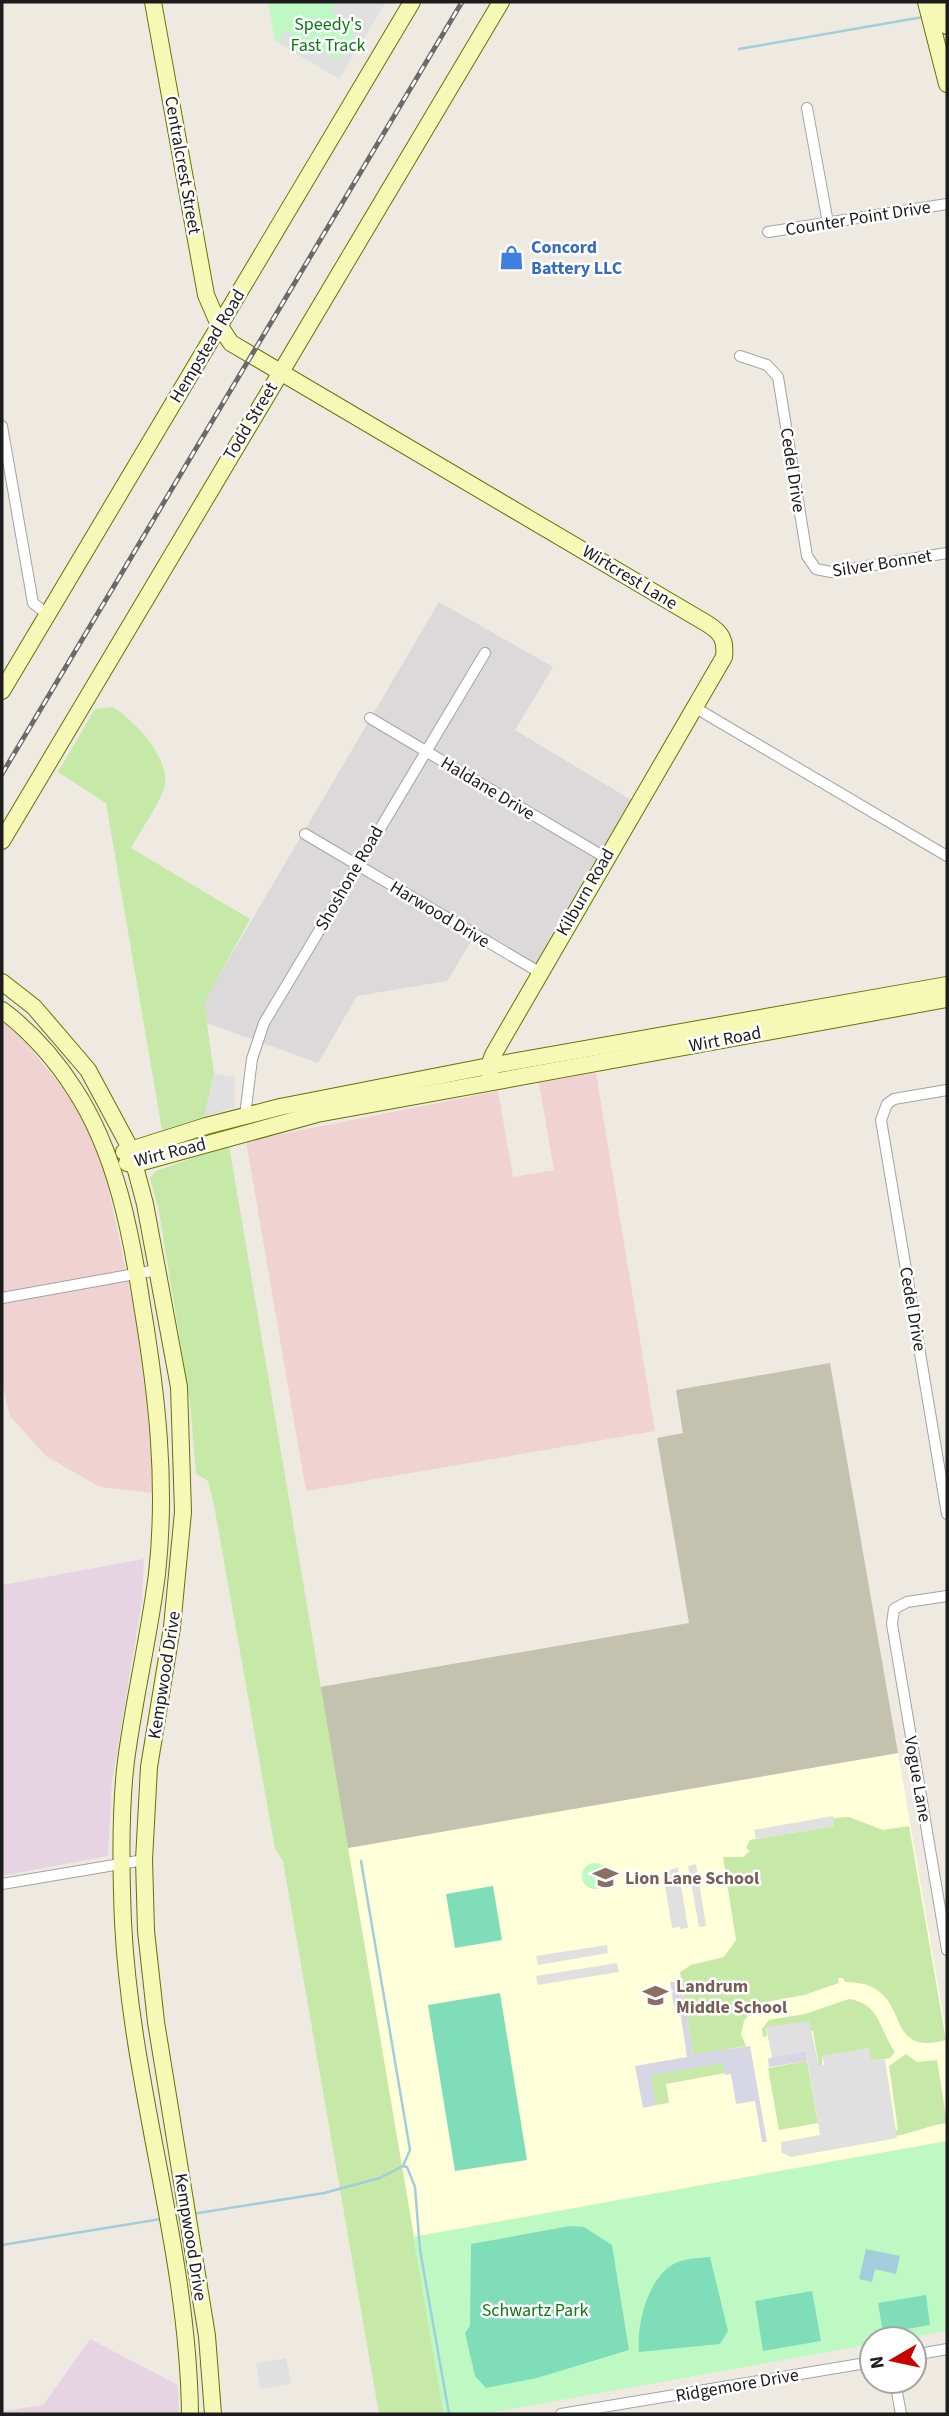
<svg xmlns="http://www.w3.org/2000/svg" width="949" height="2416" viewBox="0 0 949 2416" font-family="'Source Sans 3',sans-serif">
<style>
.residential{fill:#dbd9d9}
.commercial{fill:#efd2d1}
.industrial{fill:#e7d4e3}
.education{fill:#ffffda}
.construction{fill:#c2c2ae}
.grass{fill:#c7e9a7}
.park{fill:#bef9c3}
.pitch{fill:#80ddba}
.parking{fill:#e0e0e0}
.plaza{fill:#d7d6e4}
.water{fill:#a2cedc}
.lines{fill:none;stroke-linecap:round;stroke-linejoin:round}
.stream{stroke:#a2cedc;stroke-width:2.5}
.street-casing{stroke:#a3a3a3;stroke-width:12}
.secondary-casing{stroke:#667205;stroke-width:18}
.street{stroke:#fff;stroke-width:10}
.secondary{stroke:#f5f9b5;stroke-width:16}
.rail-casing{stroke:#6a6a6a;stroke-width:5}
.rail{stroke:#fff;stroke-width:2.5;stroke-dasharray:8;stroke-linecap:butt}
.labels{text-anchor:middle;stroke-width:5;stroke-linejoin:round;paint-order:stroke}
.park-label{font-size:18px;fill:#0c7915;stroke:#fff}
.street-label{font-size:18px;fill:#1c1c1c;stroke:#fff}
.shop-label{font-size:18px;font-weight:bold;fill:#366cbe;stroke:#fff;text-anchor:start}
.education-label{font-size:18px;font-weight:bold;fill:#785e54;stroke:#fff;text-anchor:start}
</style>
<rect width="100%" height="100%" fill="#eeeae2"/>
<path class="residential" d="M439,602L553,667L515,730L633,801L536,965L477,932L447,981L357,996L318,1063L207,1023L203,1003Z"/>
<g class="commercial">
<path d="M2,1022L26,1043L78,1107L104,1168L134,1308L148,1394L154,1493L100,1487L46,1456L10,1416L2,1382Z"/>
<path d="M596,1073L655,1431L306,1491L246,1141L498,1091L513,1177L554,1170L539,1083Z"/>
</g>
<g class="industrial">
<path d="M144,1559L142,1600L112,1782L108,1856L2,1876V1585Z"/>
<path d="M90,2339L178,2385L179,2414H2V2411L43,2405Z"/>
</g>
<path class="education" d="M898,1753L947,2038V2141L413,2237L348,1848Z"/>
<path class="construction" d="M830,1363L898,1753L348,1848L320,1687L689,1623L657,1438L683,1433L676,1390Z"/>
<g class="grass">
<path d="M113,707C135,721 175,762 163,791C155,811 141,829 131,848L250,919L204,1003L214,1073L204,1117L162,1130L106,803L58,772L95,709Z"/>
<path d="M229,1145L444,2414H379L283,1861L275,1849L214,1505L208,1481L196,1474L190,1402L159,1211L150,1178L156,1171Z"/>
<path d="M849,1817L883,1830L909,1826L946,2040C877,2059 918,1982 845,1982L843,1978H838L839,1983L804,1995L761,2003L753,2009L744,2021L741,2034L746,2046L693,2055L680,1972L691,1965L724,1957L736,1940L723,1857H743L750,1851L746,1848L750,1840L834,1826L833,1818Z"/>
<path d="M849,1999C881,2004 879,2030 895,2052L890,2058L871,2061L868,2048L822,2057V2067L819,2066L813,2031L766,2028L767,2036L763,2037L762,2029L769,2020L805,2014Z"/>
<path d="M906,2054L917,2062L937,2060L947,2123C926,2126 911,2134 889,2137L888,2133L898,2130L889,2066Z"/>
<path d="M807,2061L818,2123L779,2130L768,2068Z"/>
<path d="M723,2062L725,2073L666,2084L669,2103L656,2105L650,2075Z"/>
</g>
<g class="park">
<path d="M268,2H386L339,79L275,41Z"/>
<circle cx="595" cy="1876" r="13"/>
<path d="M947,2141V2331L901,2339H872V2344L483,2414H444L413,2237Z"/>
</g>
<g class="pitch">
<path d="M493,1886L502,1940L455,1948L446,1894Z"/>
<path d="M500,1993L527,2160L455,2171L428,2005Z"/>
<path d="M570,2226L584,2227L612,2245L629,2350L537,2378L486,2388L475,2376L465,2333L470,2326L471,2244Z"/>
<path d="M710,2257L728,2331L720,2344L639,2352C636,2324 649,2273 678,2262C687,2258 701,2258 710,2257Z"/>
<path d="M812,2291L821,2341L763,2351L755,2301Z"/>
<path d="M926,2295L930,2325L883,2333L878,2303Z"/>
</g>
<g class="parking">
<path d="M337,2H386L339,79L278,42L285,30L338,61L357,28L330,12Z"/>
<path d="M214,1073L235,1077V1107L204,1117Z"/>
<path d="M833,1816L834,1826L756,1839L754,1830Z"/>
<path d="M696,1864L706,1926L699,1927L688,1866Z"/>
<path d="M678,1867L688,1928L680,1929V1927L672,1928L663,1873Z"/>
<path d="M607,1945L608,1953L538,1965L536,1956Z"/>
<path d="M617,1963L619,1972L538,1985L536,1976Z"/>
<path d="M809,2021L819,2066L824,2065L822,2056L869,2048L871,2061L885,2059L897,2138L791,2157L782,2153L781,2142L820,2135L806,2053L772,2057L766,2027Z"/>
<path d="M286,2358L291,2384L260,2389L256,2363Z"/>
</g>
<g class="plaza">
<path d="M681,1981L693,2054L750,2046L767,2142H762L755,2101L736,2104L731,2074L725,2075L723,2063L651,2075L656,2105L643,2108L635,2066L687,2057L680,2011H675L670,1982Z"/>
<path d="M806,2052L807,2061L769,2067L768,2059L772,2057Z"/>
</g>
<path class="water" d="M866,2249L900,2256L896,2274L875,2269L872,2282L859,2279Z"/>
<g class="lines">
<g class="stream">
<path d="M739,49L923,17"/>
<path d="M403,2166L407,2167L415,2187L420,2250L449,2414"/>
<path d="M192,2214L324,2193L380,2178L403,2166L410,2150L361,1861"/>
<path d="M2,2245L161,2219"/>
</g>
<defs>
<g id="street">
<path d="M807,108L828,223"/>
<path d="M768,232L947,204"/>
<path d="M740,356L767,365L778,377L807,556L816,569L831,572L947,553"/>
<path d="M2,426L33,603L47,614"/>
<path d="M694,707L947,856"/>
<path d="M370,718L606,858"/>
<path d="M305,834L539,972"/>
<path d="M947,1090L894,1099L887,1104L881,1120L947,1514"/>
<path d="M245,1115L252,1059L264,1023L485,653"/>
<path d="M2,1298L157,1270"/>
<path d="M947,1596L907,1602L894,1609L892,1624L947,1950"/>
<path d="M2,1884L144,1860"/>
<path d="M914,2355L947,2349"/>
<path d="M895,2381L901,2414"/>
<path d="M561,2414L872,2362"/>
</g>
<g id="secondary">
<path d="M153,2L206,295L219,325L231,343L706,623C721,632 726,639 724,657L493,1055L489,1066L491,1082"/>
<path d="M926,2L947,84"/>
<path d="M941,2L947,26"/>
<path d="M2,691L412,2"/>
<path d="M2,841L501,2"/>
<path d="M2,982L34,1007L88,1070L130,1148L145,1204L179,1387L183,1512L172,1627L149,1767L144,1860L146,1931L156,2022L207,2336L213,2414"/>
<path d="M2,1010C30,1031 56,1060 75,1090C116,1153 131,1232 142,1305C157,1394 167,1484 157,1574C149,1637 134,1699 126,1761C120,1809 121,1873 123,1922C131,2088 188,2248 190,2414"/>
<path d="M124,1152L206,1126L280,1107L489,1066L947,985"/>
<path d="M127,1163L135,1164L317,1114L947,999"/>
</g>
</defs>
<use href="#street" class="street-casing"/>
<use href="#secondary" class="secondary-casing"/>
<use href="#street" class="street"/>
<use href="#secondary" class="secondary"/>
<defs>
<path id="rail" d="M2,774L462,2"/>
</defs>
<use href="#rail" class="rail-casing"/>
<use href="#rail" class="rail"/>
</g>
<defs>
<symbol id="shop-bare" viewBox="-9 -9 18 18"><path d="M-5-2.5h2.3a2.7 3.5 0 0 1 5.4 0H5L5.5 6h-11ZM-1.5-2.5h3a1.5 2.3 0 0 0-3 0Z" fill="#3f7fe0" stroke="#fff" stroke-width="2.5" paint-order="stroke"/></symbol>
<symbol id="school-bare" viewBox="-9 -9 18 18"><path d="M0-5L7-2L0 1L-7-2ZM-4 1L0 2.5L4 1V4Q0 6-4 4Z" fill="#8d6e63" stroke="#fff" stroke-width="2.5" paint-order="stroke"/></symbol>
</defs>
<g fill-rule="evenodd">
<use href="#shop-bare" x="494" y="240" width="35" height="35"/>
<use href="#school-bare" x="588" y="1860" width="35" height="35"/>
<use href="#school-bare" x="638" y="1978" width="35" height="35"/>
</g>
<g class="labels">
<g class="park-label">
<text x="328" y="30">Speedy's<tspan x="328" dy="21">Fast Track</tspan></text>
<text x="535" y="2316">Schwartz Park</text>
</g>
<g class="street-label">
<text transform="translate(183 165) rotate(80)" y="6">Centralcrest Street</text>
<text transform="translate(858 218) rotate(-9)" y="6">Counter Point Drive</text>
<text transform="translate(207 346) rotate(-59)" y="6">Hempstead Road</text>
<text transform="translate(250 421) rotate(-59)" y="6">Todd Street</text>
<text transform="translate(793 470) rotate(81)" y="6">Cedel Drive</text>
<text transform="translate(882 563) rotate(-9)" y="6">Silver Bonnet</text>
<text transform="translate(630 577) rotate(31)" y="6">Wirtcrest Lane</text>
<text transform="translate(488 788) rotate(31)" y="6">Haldane Drive</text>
<text transform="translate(349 878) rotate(-60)" y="6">Shoshone Road</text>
<text transform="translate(585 892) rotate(-60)" y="6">Kilburn Road</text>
<text transform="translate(440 914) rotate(31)" y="6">Harwood Drive</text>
<text transform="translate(725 1039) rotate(-11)" y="6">Wirt Road</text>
<text transform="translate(170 1152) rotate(-14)" y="6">Wirt Road</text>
<text transform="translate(913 1309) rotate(80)" y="6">Cedel Drive</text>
<text transform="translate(164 1675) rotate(-81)" y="6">Kempwood Drive</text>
<text transform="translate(918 1779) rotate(80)" y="6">Vogue Lane</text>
<text transform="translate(191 2237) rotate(81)" y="6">Kempwood Drive</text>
<text transform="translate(737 2385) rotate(-10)" y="6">Ridgemore Drive</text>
</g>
<g class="shop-label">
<text x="531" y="253">Concord<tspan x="531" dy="21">Battery LLC</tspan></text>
</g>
<g class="education-label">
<text x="625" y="1884">Lion Lane School</text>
<text x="676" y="1992">Landrum<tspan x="676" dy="21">Middle School</tspan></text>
</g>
</g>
<rect width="949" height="2416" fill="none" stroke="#1c1c1c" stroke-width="7"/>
<g transform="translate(893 2360) rotate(261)"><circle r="33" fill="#ffffff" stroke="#a4a4a4" stroke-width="2"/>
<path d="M0-5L12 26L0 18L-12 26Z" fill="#c80201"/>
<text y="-10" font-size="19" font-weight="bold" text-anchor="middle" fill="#1c1c1c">N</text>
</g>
</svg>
